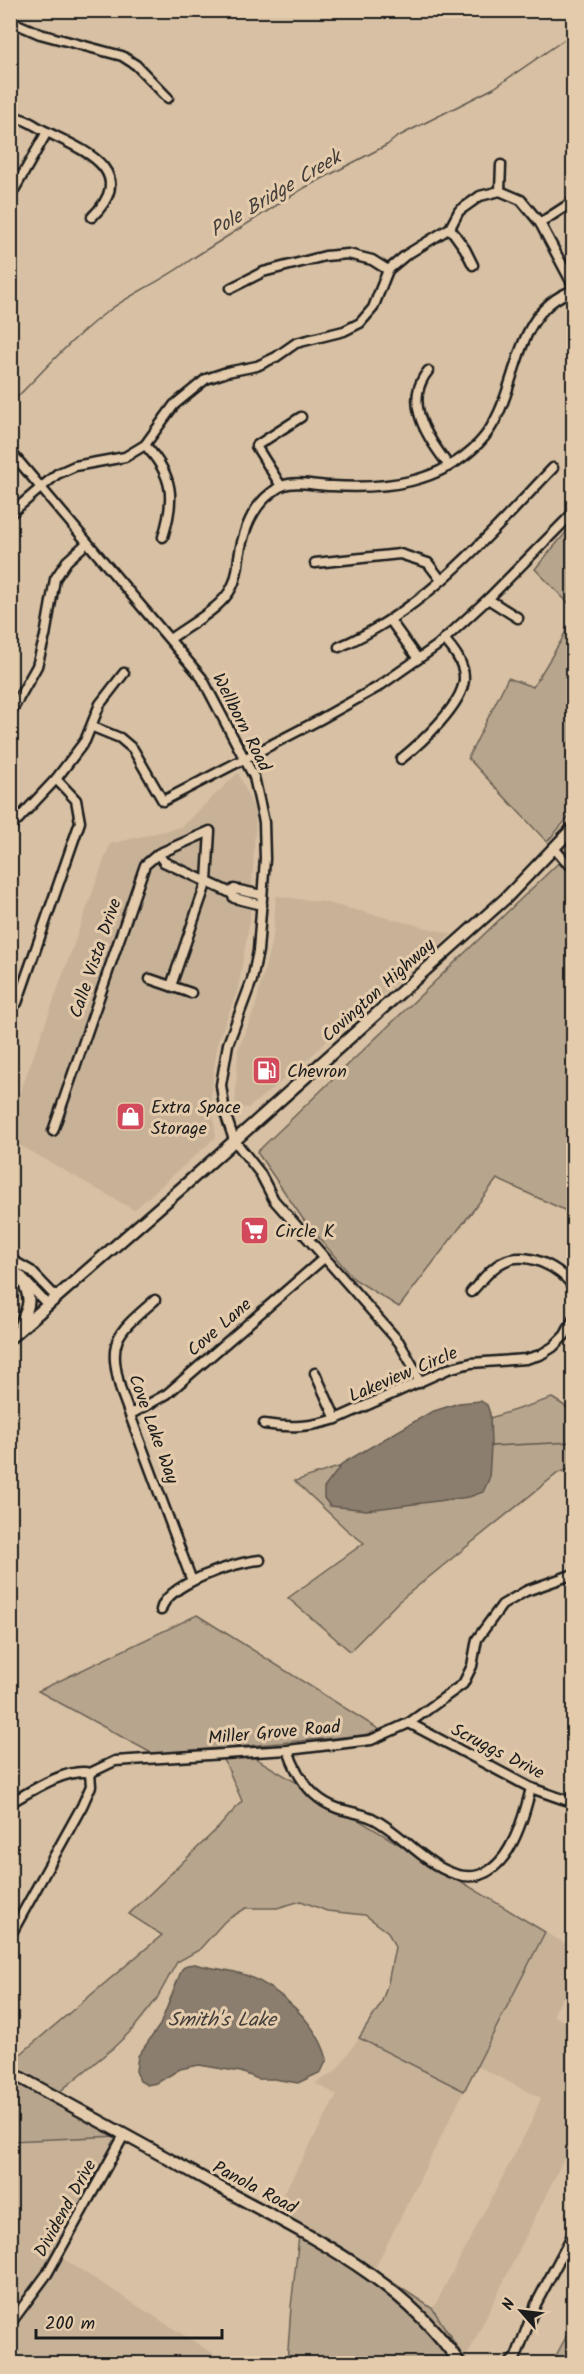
<svg xmlns="http://www.w3.org/2000/svg" width="584" height="2374" viewBox="0 0 584 2374" font-family="Kalam,sans-serif">
<style>
.built{fill:#c7b298}
.green{fill:#b8a58d;stroke:#6a6054;stroke-width:1.5}
.water{fill:#8c7e6e;stroke:#5f574d;stroke-width:1.5}
.lines{fill:none;stroke-linecap:round;stroke-linejoin:round}
.stream{stroke:#5f574d;stroke-width:1.5}
.minor-casing{stroke:#1c1c1c;stroke-width:13}
.major-casing{stroke:#1c1c1c;stroke-width:15}
.minor{stroke:#e3cbac;stroke-width:8}
.major{stroke:#e3cbac;stroke-width:10}
.labels{text-anchor:middle;stroke-width:6;stroke-linejoin:round;paint-order:stroke}
.street-label{font-size:18px;fill:#1c1c1c;stroke:#e3cbac}
.poi-label{font-size:18px;fill:#1c1c1c;stroke:#e3cbac;text-anchor:start}
.water-label{font-size:20px;font-style:italic;fill:#433e39;stroke:#e3cbac}
</style>
<rect width="100%" height="100%" fill="#d7c0a3"/>
<filter id="ink" filterUnits="userSpaceOnUse"><feTurbulence type="fractalNoise" baseFrequency=".0167" numOctaves="2"/><feDisplacementMap in="SourceGraphic" scale="12" xChannelSelector="R" yChannelSelector="G"/><feConvolveMatrix kernelMatrix="1 2 1 2 8 2 1 2 1" color-interpolation-filters="sRGB"/></filter>
<g filter="url(#ink)">
<g class="built">
<path d="M238,773L256,813L250,919L238,989L217,1044L211,1097L216,1137L134,1210L11,1140L10,1121L110,844L181,827Z"/>
<path d="M276,896L323,902L452,934L340,1032L329,1039L303,1064L248,1108L235,1107L238,1050L255,1008L273,935Z"/>
<path d="M545,1932L573,1948V1980L553,2015L573,2027V2140L465,2360L433,2309L531,2123L541,2098L477,2066Z"/>
<path d="M359,2038L464,2091L374,2270L273,2213L337,2095L315,2083L335,2072Z"/>
<path d="M117,2136L54,2253L228,2363H11L10,2141Z"/>
</g>
<g class="green">
<path d="M573,524V608L535,569Z"/>
<path d="M573,615V812L547,842L468,758L508,678L533,687L561,641Z"/>
<path d="M573,849V1214L497,1179L399,1307L354,1279L303,1219L257,1152Z"/>
<path d="M552,1398L573,1411V1468L558,1473L398,1602L350,1651L288,1598L364,1543L347,1530L295,1481Z"/>
<path d="M197,1615L380,1730L364,1735L237,1747L545,1932L464,2091L359,2038L381,2004L388,1983L395,1947L388,1932L365,1915L327,1911L301,1901L277,1908H246L225,1921L199,1950L177,1962L156,2000L133,2029L113,2048L52,2098L117,2136L11,2141L10,2063L162,1935L129,1914L218,1828L242,1801L219,1748L153,1754L38,1691Z"/>
<path d="M300,2227L374,2270L433,2309L467,2363L287,2364L291,2307Z"/>
<path d="M573,2324V2363H552Z"/>
</g>
<g class="water">
<path d="M481,1401L487,1405L490,1414L491,1446L489,1479L483,1492L469,1497L367,1510L330,1506L324,1498V1488L343,1463L431,1412L459,1403Z"/>
<path d="M195,1964C211,1969 229,1969 245,1975C279,1987 318,2024 327,2059L321,2072L298,2083L274,2079H258L241,2072L199,2065L180,2069L157,2083L147,2085L140,2081L136,2071L138,2056L160,2025L182,1969L187,1965Z"/>
</g>
<g class="lines">
<g class="stream">
<path d="M10,404C43,372 74,335 111,309C138,290 168,278 193,258L304,188L387,145L397,137L494,88L574,33"/>
<path d="M491,1446L574,1442"/>
</g>
<defs>
<g id="minor">
<path d="M10,21L40,34L122,56L136,65L168,98"/>
<path d="M10,116C28,119 34,126 49,133C86,151 138,172 92,217"/>
<path d="M500,191L501,165"/>
<path d="M10,197L47,132"/>
<path d="M540,223L574,201"/>
<path d="M450,228L465,249L473,265"/>
<path d="M231,288L263,272L325,256L348,254L372,260L388,270"/>
<path d="M428,371C402,403 429,439 449,466"/>
<path d="M145,445C174,476 175,499 163,537"/>
<path d="M10,451L202,678L254,777L264,822L265,859L258,951L252,980L228,1044L221,1085L225,1113L234,1140L260,1173L274,1200L399,1342L414,1368L419,1383"/>
<path d="M281,486L256,446L301,417"/>
<path d="M10,514L57,474L75,466L125,457L145,445L174,405L206,379L227,372L257,366L276,357L296,343L344,331L360,323L373,308L388,270L406,255L450,228L459,211L480,196L500,191L521,200L540,223L574,287"/>
<path d="M315,563L400,554L428,563L441,580"/>
<path d="M488,599L518,618"/>
<path d="M390,620L418,659"/>
<path d="M170,639C189,625 222,608 232,587C237,578 238,567 239,557C243,532 251,508 271,493C274,491 278,487 282,486C296,480 316,486 332,486C386,489 439,484 479,443C522,399 507,313 574,290"/>
<path d="M339,647C426,610 489,535 553,468"/>
<path d="M10,714L37,666L45,636L55,579L67,561L87,543"/>
<path d="M93,727L120,738L133,749L163,801L319,720L378,687L438,645L488,599L574,512"/>
<path d="M401,759C421,743 462,705 464,680C465,664 454,650 444,639"/>
<path d="M10,828L56,779L85,741L100,704L124,673"/>
<path d="M554,848L565,861L574,867"/>
<path d="M158,854L164,862L231,893L234,898L262,905"/>
<path d="M231,893L234,889L262,895"/>
<path d="M150,979L191,993"/>
<path d="M10,1001L17,1003L80,822L76,800L56,779"/>
<path d="M53,1131L145,865L158,854L210,831L207,881L171,986"/>
<path d="M10,1259L31,1271L56,1297"/>
<path d="M10,1265L47,1304"/>
<path d="M471,1292C481,1282 490,1268 503,1262C525,1250 563,1267 574,1289"/>
<path d="M155,1300C116,1334 107,1339 121,1391L192,1581"/>
<path d="M315,1373L336,1419"/>
<path d="M131,1414L167,1394L324,1258"/>
<path d="M264,1424C290,1428 311,1427 336,1419L448,1369L471,1363L526,1359L540,1355L553,1347L565,1335L574,1318"/>
<path d="M161,1610C166,1584 235,1562 260,1560"/>
<path d="M409,1723L531,1788L574,1803"/>
<path d="M288,1750C296,1774 311,1799 337,1808C348,1812 361,1813 372,1818C398,1831 418,1856 443,1869C500,1899 521,1830 531,1788"/>
<path d="M10,1803C31,1791 68,1767 90,1773"/>
<path d="M10,1936L82,1806L91,1786L90,1773L115,1761L288,1750L371,1740L409,1723L463,1684L472,1666L477,1639L502,1605L526,1591L574,1574"/>
<path d="M10,2324L47,2274L124,2135"/>
<path d="M509,2364L516,2357L536,2304L574,2232"/>
</g>
<g id="major">
<path d="M20,1325C31,1304 31,1299 22,1278"/>
<path d="M10,1338L185,1185L506,898L574,827"/>
<path d="M10,2072C81,2111 151,2149 221,2188C308,2236 403,2278 460,2364"/>
</g>
</defs>
<use href="#minor" class="minor-casing"/>
<use href="#major" class="major-casing"/>
<use href="#minor" class="minor"/>
<use href="#major" class="major"/>
</g>
</g>
<defs>
<symbol id="fuel-square" viewBox="-11 -11 22 22"><rect x="-9" y="-9" width="18" height="18" rx="4" fill="#d1495b" stroke="#e3cbac"/><path d="M-5.5-6h7V0h2V4h1.3V-2.5L3-4.5l.8-.8L6-3V5H2.5V1h-1V6h-7ZM-4.2-4.7v3.2H.2V-4.7Z" fill="#fff"/></symbol>
<symbol id="shop-square" viewBox="-11 -11 22 22"><rect x="-9" y="-9" width="18" height="18" rx="4" fill="#d1495b" stroke="#e3cbac"/><path d="M-5-2.5h2.3a2.7 3.5 0 0 1 5.4 0H5L5.5 6h-11ZM-1.5-2.5h3a1.5 2.3 0 0 0-3 0Z" fill="#fff"/></symbol>
<symbol id="supermarket-square" viewBox="-11 -11 22 22"><rect x="-9" y="-9" width="18" height="18" rx="4" fill="#d1495b" stroke="#e3cbac"/><path d="M-6-5.5h2.5l.6 2H6L4.5 2H-2.5L-4.4-4H-6ZM-1.5 3.2a1.3 1.3 0 1 0 .1 0ZM3 3.2a1.3 1.3 0 1 0 .1 0Z" fill="#fff"/></symbol>
</defs>
<g fill-rule="evenodd">
<use href="#fuel-square" x="250" y="1054" width="33" height="33"/>
<use href="#shop-square" x="114" y="1100" width="33" height="33"/>
<use href="#supermarket-square" x="238" y="1214" width="33" height="33"/>
</g>
<g class="labels">
<g class="street-label">
<text transform="translate(242 722) rotate(63)" y="6">Wellborn Road</text>
<text transform="translate(95 958) rotate(-71)" y="6">Calle Vista Drive</text>
<text transform="translate(378 990) rotate(-42)" y="6">Covington Highway</text>
<text transform="translate(219 1327) rotate(-41)" y="6">Cove Lane</text>
<text transform="translate(403 1374) rotate(-23)" y="6">Lakeview Circle</text>
<text transform="translate(154 1429) rotate(70)" y="6">Cove Lake Way</text>
<text transform="translate(274 1732) rotate(-5)" y="6">Miller Grove Road</text>
<text transform="translate(498 1751) rotate(27)" y="6">Scruggs Drive</text>
<text transform="translate(255 2187) rotate(28)" y="6">Panola Road</text>
<text transform="translate(65 2208) rotate(-61)" y="6">Dividend Drive</text>
</g>
<g class="poi-label">
<text x="287" y="1077">Chevron</text>
<text x="151" y="1113">Extra Space<tspan x="151" dy="21">Storage</tspan></text>
<text x="275" y="1237">Circle K</text>
</g>
<g class="water-label">
<text transform="translate(275 193) rotate(-31)" y="7">Pole Bridge Creek</text>
<text x="222" y="2026">Smith's Lake</text>
</g>
</g>
<rect width="584" height="2374" fill="none" stroke="#e3cbac" stroke-width="36"/>
<rect x="18" y="18" width="548" height="2338" fill="none" stroke="#1c1c1c" stroke-width="2" filter="url(#ink)"/>
<g transform="translate(521 2311) rotate(298)" stroke="#e3cbac" stroke-width="4.5" paint-order="stroke">
<path d="M0-4.5L10 22L0 15L-10 22Z" fill="#1c1c1c"/>
<text y="-9" font-size="16" font-weight="bold" text-anchor="middle" fill="#1c1c1c">N</text>
</g>
<path d="M36 2329v9h186v-9" fill="none" stroke="#1c1c1c" stroke-width="3"/>
<text x="45" y="2329" font-size="18" fill="#1c1c1c" stroke="#e3cbac" stroke-width="4.5" paint-order="stroke">200 m</text>
</svg>
